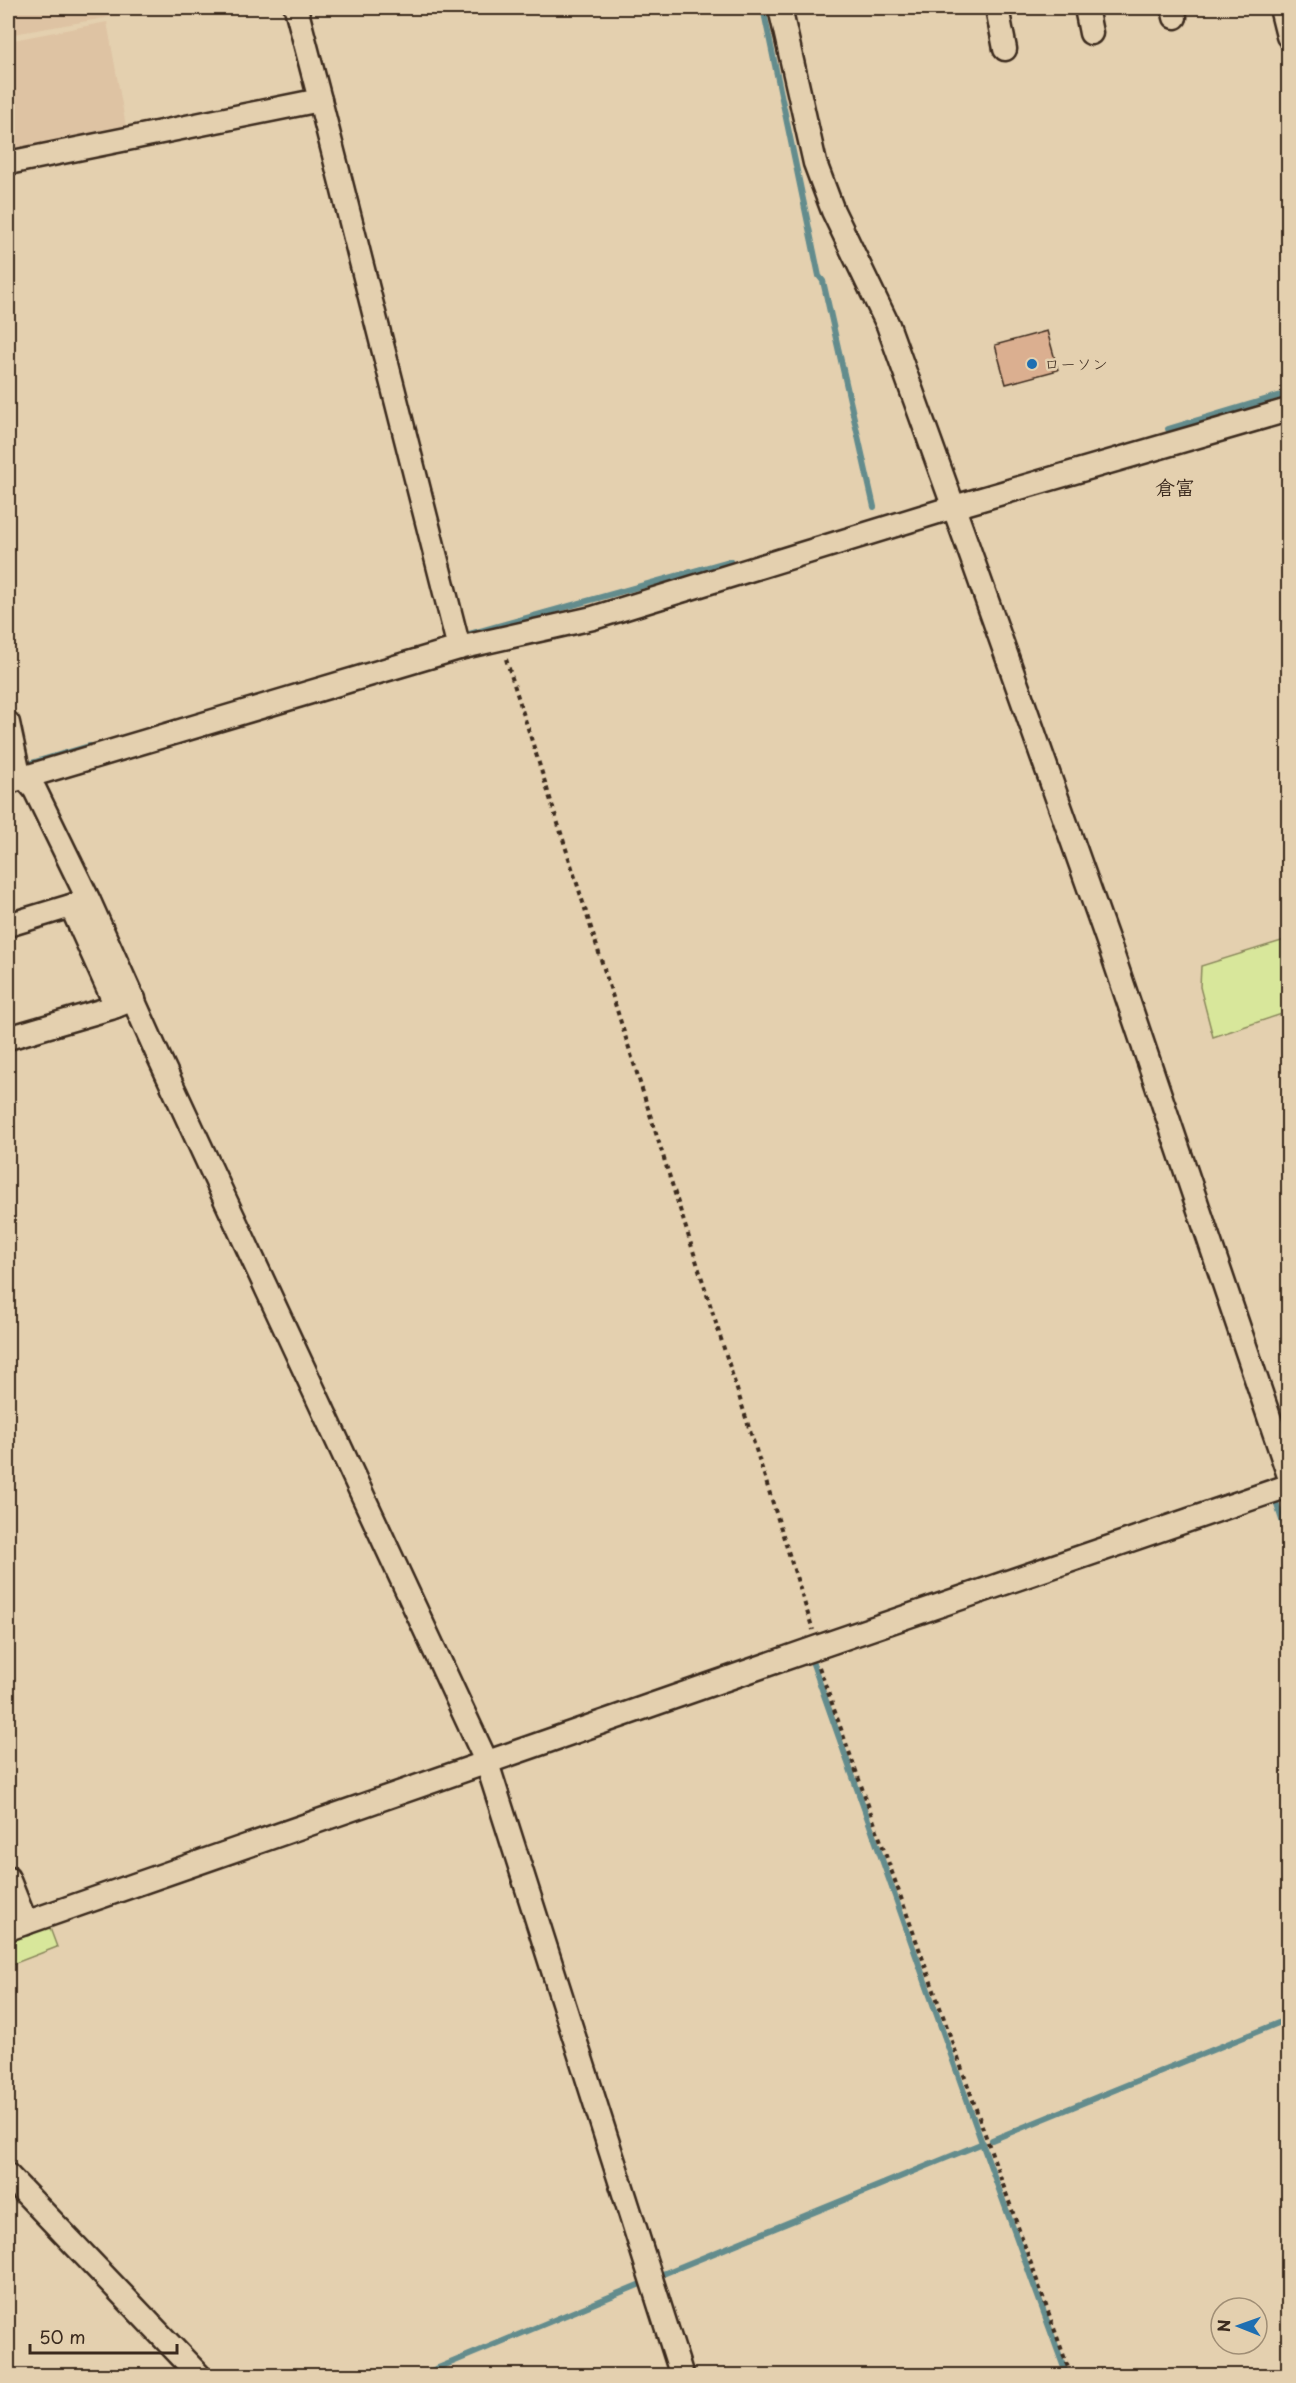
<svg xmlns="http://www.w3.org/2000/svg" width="1296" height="2383" viewBox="0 0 1296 2383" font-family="'Playpen Sans','Klee One',sans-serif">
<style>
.built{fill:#dec3a3}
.green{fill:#d8e79b;stroke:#8a885c;stroke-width:1.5}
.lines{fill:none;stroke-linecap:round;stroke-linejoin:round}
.stream{stroke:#638c8d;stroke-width:6}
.building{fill:#dbaf90;stroke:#3b2a1e;stroke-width:1.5}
.minor-casing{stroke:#3b2a1e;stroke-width:27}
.path{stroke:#3b2a1e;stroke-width:4;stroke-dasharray:4.5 4.5;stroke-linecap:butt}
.minor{stroke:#e4d0af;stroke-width:22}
.poi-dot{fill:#1f6fb2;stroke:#e4d0af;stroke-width:2}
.labels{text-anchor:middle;stroke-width:5;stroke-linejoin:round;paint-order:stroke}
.poi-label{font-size:16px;fill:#3b2a1e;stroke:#e4d0af;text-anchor:start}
.quarter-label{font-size:20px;font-weight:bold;fill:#3b2a1e;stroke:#e4d0af}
</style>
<rect width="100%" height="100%" fill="#e4d0af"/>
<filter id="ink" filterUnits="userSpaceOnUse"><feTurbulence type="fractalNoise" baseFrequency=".0167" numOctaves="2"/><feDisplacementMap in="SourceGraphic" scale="12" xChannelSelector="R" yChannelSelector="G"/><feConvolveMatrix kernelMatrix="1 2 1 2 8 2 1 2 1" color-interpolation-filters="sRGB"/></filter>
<g filter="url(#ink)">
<g class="built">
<path d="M8,8H161L8,35Z"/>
<path d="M107,22L127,132L8,155V41Z"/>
</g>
<g class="green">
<path d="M1288,939V1012L1213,1037L1200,987L1201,966Z"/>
<path d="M47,1920L57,1947L8,1966V1935Z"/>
</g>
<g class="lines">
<g class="stream">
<path d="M763,8L819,276L823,281L874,507"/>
<path d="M1282,40L1288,68"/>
<path d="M1168,429L1288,393"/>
<path d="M466,635L730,561"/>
<path d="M22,766L90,746"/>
<path d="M1274,1496L1288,1538"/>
<path d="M812,1661L982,2143L1067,2376"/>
<path d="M992,2140L1288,2019"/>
<path d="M658,2276L983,2143"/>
<path d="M419,2376L643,2283"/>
</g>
</g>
<path class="building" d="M1047,331L1058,370L1006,384L995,345Z"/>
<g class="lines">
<defs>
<g id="minor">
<path d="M780,8L815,163L833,211L888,325L968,547L1111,950L1288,1473"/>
<path d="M997,8L1005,49"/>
<path d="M1086,8L1091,33"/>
<path d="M1173,8L1175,17"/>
<path d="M1281,8L1288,36"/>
<path d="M320,100L459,648L593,618L954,507L1288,410"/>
<path d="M8,163L320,100L296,8"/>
<path d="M8,723L18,770L35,790L89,901L158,1055L487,1763L682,2376"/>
<path d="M12,781L459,648"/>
<path d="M71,906L116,1006"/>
<path d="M8,925L84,902"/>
<path d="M8,1038L111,1008L134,999"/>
<path d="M8,1878L26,1923"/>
<path d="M8,1929L818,1647L1288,1486"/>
<path d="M8,2175L200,2376"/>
</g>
</defs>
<use href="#minor" class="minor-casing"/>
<g class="path">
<path d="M506,659L813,1630"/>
<path d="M819,1667L1071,2376"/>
</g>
<use href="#minor" class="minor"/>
</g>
</g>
<circle class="poi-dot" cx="1032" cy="364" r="6"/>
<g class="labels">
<g class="poi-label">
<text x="1044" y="370">ローソン</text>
</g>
<g class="quarter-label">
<text x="1175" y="495">倉富</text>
</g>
</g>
<rect width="1296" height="2383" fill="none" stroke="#e4d0af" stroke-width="30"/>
<rect x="15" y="15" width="1266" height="2353" fill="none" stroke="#3b2a1e" stroke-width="2" filter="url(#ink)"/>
<g transform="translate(1239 2326) rotate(271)"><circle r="28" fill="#e4d0af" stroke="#a08e75" stroke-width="1.5"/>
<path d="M0-4.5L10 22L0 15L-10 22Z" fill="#1f6fb2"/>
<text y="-9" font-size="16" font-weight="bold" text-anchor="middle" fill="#3b2a1e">N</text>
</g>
<path d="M30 2344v9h147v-9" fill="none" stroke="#3b2a1e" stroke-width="3"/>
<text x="39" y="2344" font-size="18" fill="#3b2a1e" stroke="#e4d0af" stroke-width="4.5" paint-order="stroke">50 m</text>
</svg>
